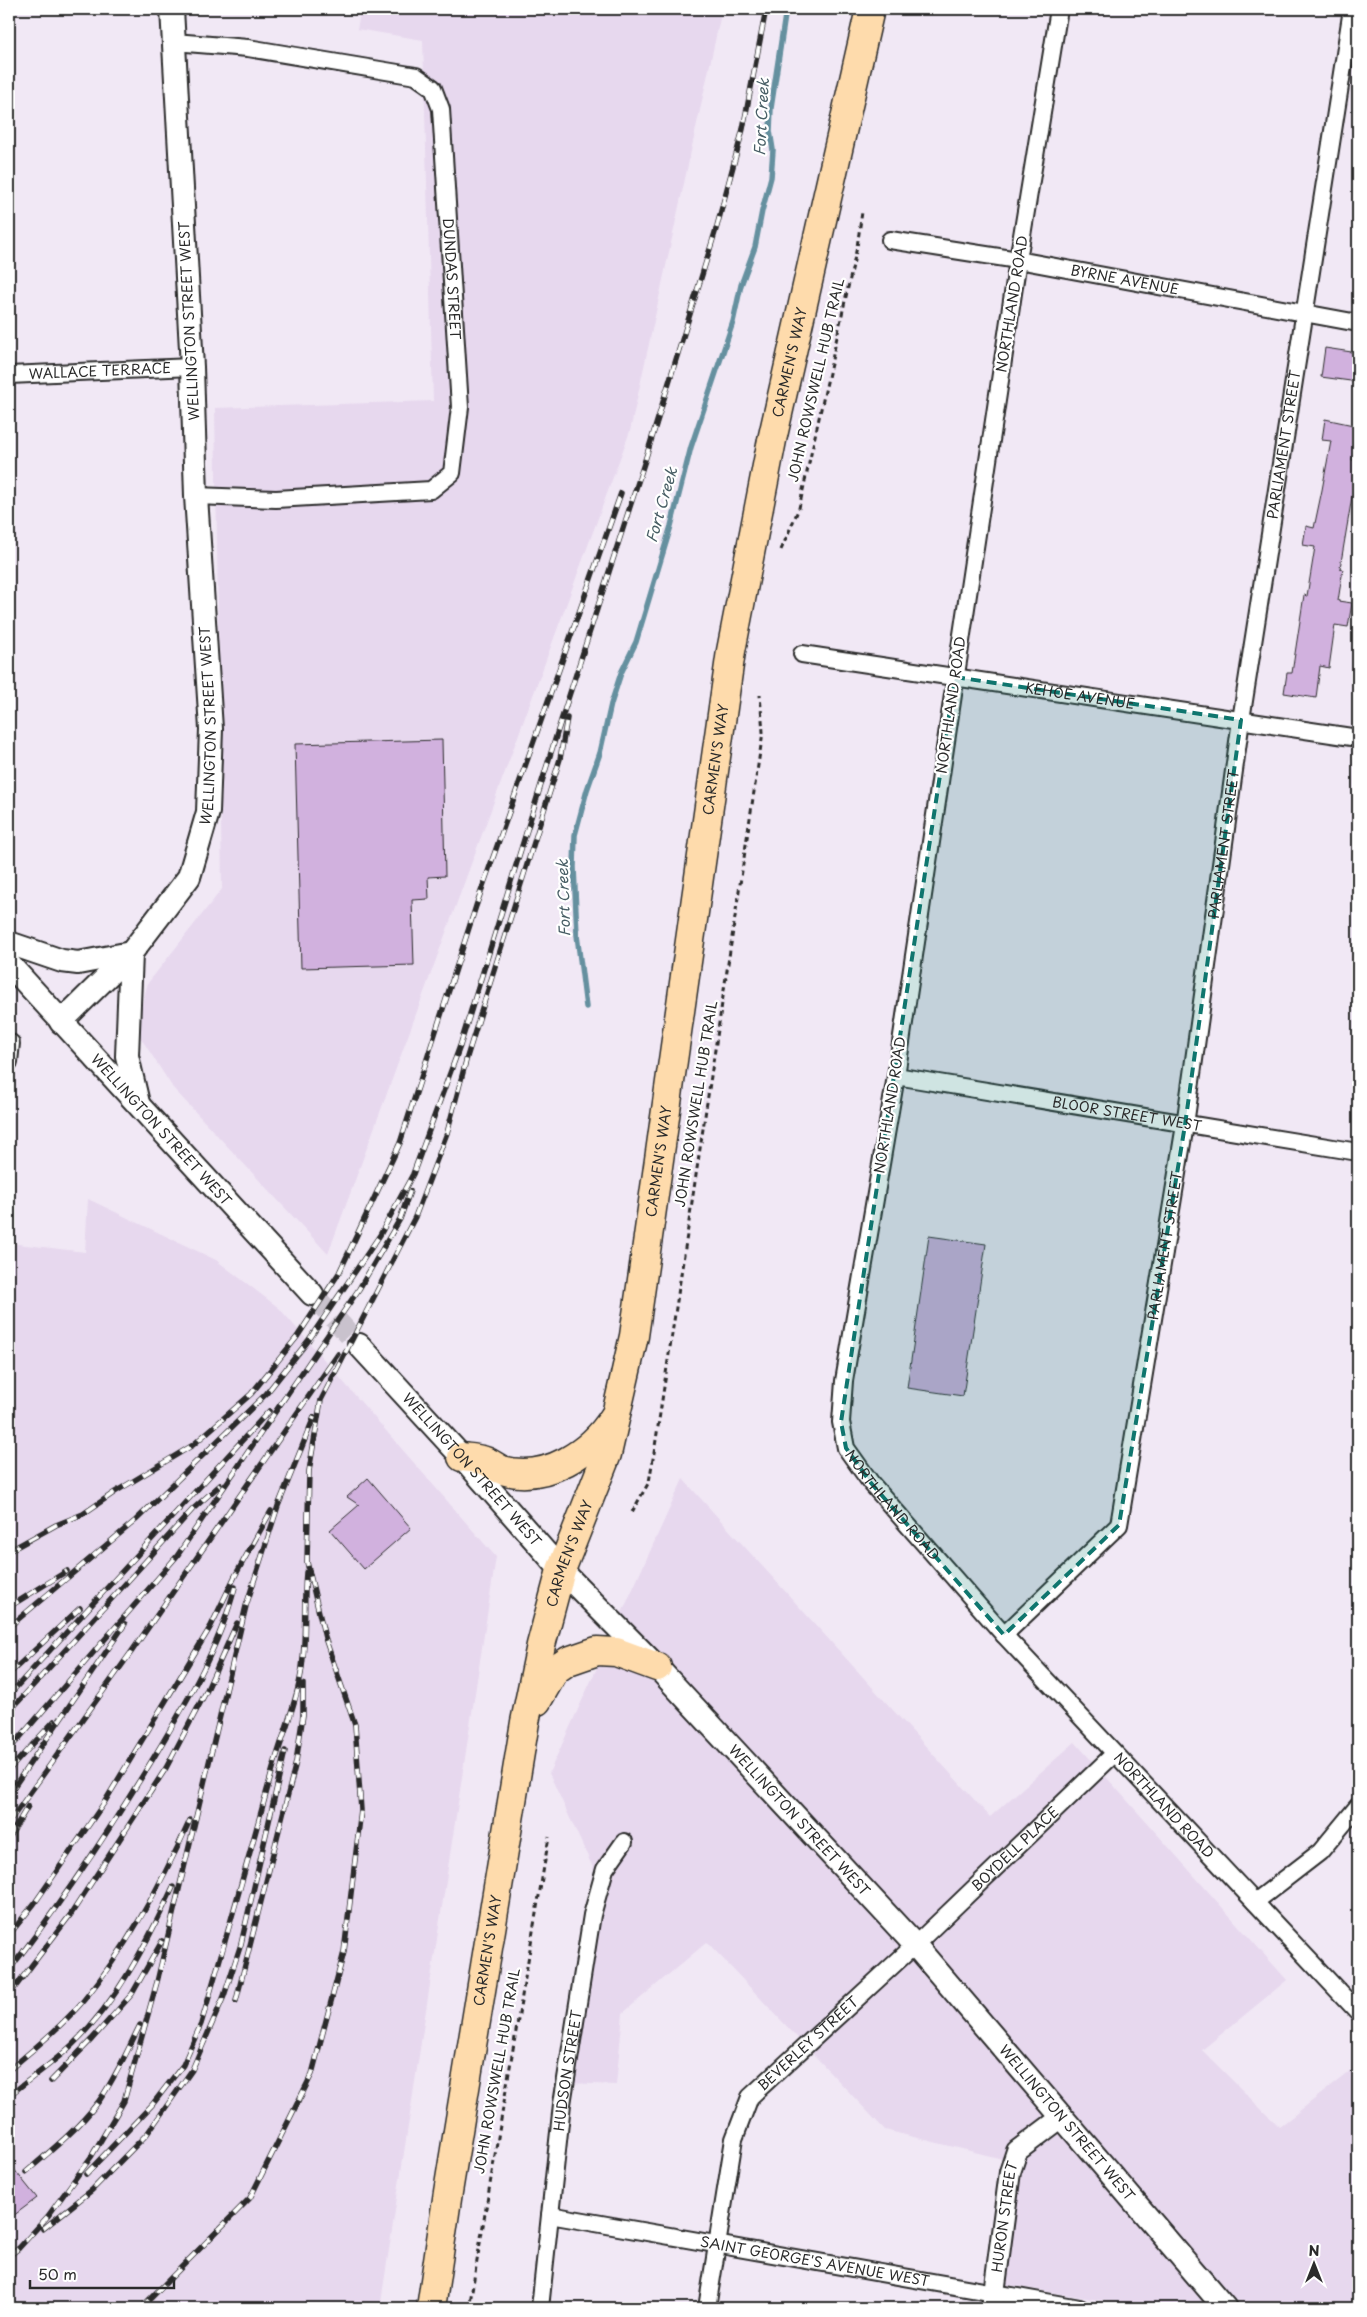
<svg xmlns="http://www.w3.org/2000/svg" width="1367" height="2317" viewBox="0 0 1367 2317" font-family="'Playpen Sans',sans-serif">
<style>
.built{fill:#e7d8ee}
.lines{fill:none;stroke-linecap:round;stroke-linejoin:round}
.stream{stroke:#65909f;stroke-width:5.5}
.building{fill:#d1b1de;stroke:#2b2b2b}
.secondary-tunnel{stroke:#c9c2cd;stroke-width:22;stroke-dasharray:22 11;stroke-linecap:butt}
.minor-casing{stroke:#2b2b2b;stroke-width:20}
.tertiary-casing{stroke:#2b2b2b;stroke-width:24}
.secondary-casing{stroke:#2b2b2b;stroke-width:26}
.trunk-casing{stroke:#2b2b2b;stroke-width:31}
.path{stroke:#2b2b2b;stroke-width:3;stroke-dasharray:5 4;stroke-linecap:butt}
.minor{stroke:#fff;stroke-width:16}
.tertiary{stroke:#fff;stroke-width:20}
.secondary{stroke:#fff;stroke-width:22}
.trunk{stroke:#fedbac;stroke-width:28}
.rail-casing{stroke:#2b2b2b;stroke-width:5.5}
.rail{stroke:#fff;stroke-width:4;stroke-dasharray:11;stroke-linecap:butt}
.marked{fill:#0f766e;fill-opacity:0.2;stroke:#0f766e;stroke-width:4;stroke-dasharray:10 6;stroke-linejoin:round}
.labels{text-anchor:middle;stroke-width:4.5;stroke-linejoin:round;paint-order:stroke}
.street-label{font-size:14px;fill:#2b2b2b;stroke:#fff}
.water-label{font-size:15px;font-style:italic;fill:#485e65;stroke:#fff}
</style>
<rect width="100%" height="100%" fill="#f1e8f5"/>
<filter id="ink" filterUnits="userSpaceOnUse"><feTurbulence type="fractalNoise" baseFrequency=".02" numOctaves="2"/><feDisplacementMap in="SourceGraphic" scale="10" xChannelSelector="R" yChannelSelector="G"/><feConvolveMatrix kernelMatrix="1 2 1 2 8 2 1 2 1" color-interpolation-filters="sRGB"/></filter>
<g filter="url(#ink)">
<g class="built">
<path d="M361,9H722L630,431L328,1254L173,1088L135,1029L148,983L222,889L215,408L433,401L423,40L357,29Z"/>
<path d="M88,1199L216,1260L279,1308L496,1557L380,2308H9V1243L85,1252Z"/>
<path d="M683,1479L990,1817L1075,1742L1287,1980L1202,2050L1279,2127L1358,2065V2308H1146L1003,2284L1019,2163L885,2130L707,1942L623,2013L616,2085L569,2083L601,1885L549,1773Z"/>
</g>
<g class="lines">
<path class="stream" d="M586,1007L577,935L574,867L575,835L587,790L600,753L611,704L621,673L636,642L671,526L691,447L733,322L741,285L755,247L762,211L771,177L773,150L770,131L771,108L786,9"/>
</g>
<g class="building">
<path d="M1325,348L1358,353V382L1321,377Z"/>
<path d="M1325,419L1358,426L1352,460L1358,461V480L1355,479L1340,568L1343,569L1338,601L1352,603L1348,627L1335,625L1329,668L1320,666L1316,698L1284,693L1287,673H1292L1304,595L1307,596L1315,547L1303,545L1306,526L1314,528L1322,490L1331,441L1322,440Z"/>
<path d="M442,740L445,876L428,877L429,899L412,900L414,965L301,968L295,744Z"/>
<path d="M929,1236L986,1244L963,1396L907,1388Z"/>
<path d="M368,1478L411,1528L364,1569L330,1530L359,1505L347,1497Z"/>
<path d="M9,2163L37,2198L9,2219Z"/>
</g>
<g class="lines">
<path class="secondary-tunnel" d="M312,1294L359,1345"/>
<defs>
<g id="minor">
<path id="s1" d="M1059,9L1018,260L896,1076L844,1381L841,1422L846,1448L871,1483L1004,1635L1358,2012"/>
<path id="s2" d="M174,42L248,48L416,76L433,88L441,109L460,407L452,473L431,490L276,499L196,496"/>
<path id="s3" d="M890,240L1018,260L1358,323"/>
<path id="s4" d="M9,375L192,367"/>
<path id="s5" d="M802,654L1358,738"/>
<path d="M9,1062L11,1043"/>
<path id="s6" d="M896,1076L1358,1152"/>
<path id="s7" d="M1004,1635L1119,1525L1185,1125L1241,720L1352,9"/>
<path d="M1255,1902L1320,1852L1358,1806"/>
<path id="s8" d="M550,2215L1080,2308"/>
<path id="s9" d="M540,2308L562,2104L592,1915L605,1869L624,1842"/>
<path id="s10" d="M707,2308L734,2139L750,2097L915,1945L1114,1754"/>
</g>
<g id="tertiary">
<path id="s11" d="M992,2308L1010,2172L1017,2151L1062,2117"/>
</g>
<g id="secondary">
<path d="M9,943L62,961L78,963L131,953"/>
<path d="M131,953L127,1056L138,1103"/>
<path id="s12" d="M9,964L312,1294"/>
<path id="s13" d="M61,1022L131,953L189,877L208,812L211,729L196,496L192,367L172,9"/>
<path id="s14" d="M359,1345L462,1457L561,1570L657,1667L915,1945L1225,2308"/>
</g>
<g id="trunk">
<path d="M462,1457C468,1458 475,1458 481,1460C489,1461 495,1467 502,1470C546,1483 592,1452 614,1417"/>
<path d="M537,1701L555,1670L568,1661L597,1651L616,1652L657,1667"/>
<path id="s15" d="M431,2308L448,2192L525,1722L541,1645L561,1570L607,1454L634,1336L731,651L772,440L870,9"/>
</g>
</defs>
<use href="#minor" class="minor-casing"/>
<use href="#tertiary" class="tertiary-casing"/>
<use href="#secondary" class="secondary-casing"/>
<use href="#trunk" class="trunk-casing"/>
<g class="path">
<path d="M781,550L799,508L857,247L862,212"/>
<path d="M632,1512L649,1482L654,1453L763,732L760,695"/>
<path d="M469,2308L549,1837"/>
</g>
<use href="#minor" class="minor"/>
<use href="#tertiary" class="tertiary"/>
<use href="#secondary" class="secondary"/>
<use href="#trunk" class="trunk"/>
<defs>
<g id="rail">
<path d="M9,1551L56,1525L83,1514L115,1492L193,1445L251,1394L297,1337L339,1273L400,1143L476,906L621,493"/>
<path d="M9,1607L67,1571"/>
<path d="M9,1627L136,1520L266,1394L308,1341L380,1235L413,1174L460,1046L558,730L647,454L717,226L743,129L766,9"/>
<path d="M9,1674L80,1608"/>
<path d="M9,1695L269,1411"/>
<path d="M9,1712L193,1509L220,1485"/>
<path d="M9,1750L177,1556L359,1289L400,1219L410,1191"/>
<path d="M9,1770L54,1721"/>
<path d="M9,1794L125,1624"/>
<path d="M9,1822L132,1651L338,1354"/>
<path d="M9,1838L28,1806"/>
<path d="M9,1935L34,1904L104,1803L211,1626L235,1576L271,1511"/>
<path d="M9,1970C62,1903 109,1831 154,1757C185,1705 220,1646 235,1587"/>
<path d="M9,1995L71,1914L166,1768L206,1692L237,1623"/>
<path d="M236,2001L296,1762L303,1715V1684"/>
<path d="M9,2070C35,2048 62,2026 84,2000C128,1946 162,1883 190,1820"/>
<path d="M51,2081L92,2039L132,1994L162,1941"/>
<path d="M9,2096C29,2079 52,2064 72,2045C117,2002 147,1943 173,1887"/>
<path d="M26,2172C52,2150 79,2128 99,2101C116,2077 127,2051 140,2025"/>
<path d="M86,2174L152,2105L183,2065L201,2024C226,1940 249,1856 272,1772C281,1739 295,1708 301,1674C307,1640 303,1606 306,1572"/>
<path d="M43,2229L92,2190L147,2134L192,2070L224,1996L241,1944L285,1751"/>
<path d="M9,2256L19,2248L48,2216L91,2157L124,2101L157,1982L246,1606L278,1506L314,1417"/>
<path d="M141,2308L250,2198L312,2074L344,1952L361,1810L355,1725L325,1638L307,1562L309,1471L321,1400L415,1217L447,1133L467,1057L560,759L567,718"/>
</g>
</defs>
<use href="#rail" class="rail-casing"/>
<use href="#rail" class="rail"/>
</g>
</g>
<path class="marked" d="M955,677L1241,720L1185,1125L1119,1525L1004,1635L871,1483L846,1448L841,1422Z"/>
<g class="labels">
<g class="street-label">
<text dy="5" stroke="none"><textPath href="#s2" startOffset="458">DUNDAS STREET</textPath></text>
<text dy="5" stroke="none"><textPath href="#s3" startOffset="238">BYRNE AVENUE</textPath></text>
<text transform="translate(1012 304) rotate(-81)" y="5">NORTHLAND ROAD</text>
<text transform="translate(189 321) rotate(-93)" y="5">WELLINGTON STREET WEST</text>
<text dy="5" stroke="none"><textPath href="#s15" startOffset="1982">CARMEN'S WAY</textPath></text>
<text dy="5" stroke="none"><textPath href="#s4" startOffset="91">WALLACE TERRACE</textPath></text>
<text transform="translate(816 380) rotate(-77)" y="5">JOHN ROWSWELL HUB TRAIL</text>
<text dy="5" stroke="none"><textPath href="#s7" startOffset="1252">PARLIAMENT STREET</textPath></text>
<text dy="5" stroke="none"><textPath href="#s5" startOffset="281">KEHOE AVENUE</textPath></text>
<text transform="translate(951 705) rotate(-82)" y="5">NORTHLAND ROAD</text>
<text dy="5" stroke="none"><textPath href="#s13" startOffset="348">WELLINGTON STREET WEST</textPath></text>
<text dy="5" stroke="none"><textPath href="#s15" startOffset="1578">CARMEN'S WAY</textPath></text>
<text dy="5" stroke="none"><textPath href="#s7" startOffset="848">PARLIAMENT STREET</textPath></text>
<text transform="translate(696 1104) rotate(-81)" y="5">JOHN ROWSWELL HUB TRAIL</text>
<text transform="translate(890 1105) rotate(-81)" y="5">NORTHLAND ROAD</text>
<text dy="5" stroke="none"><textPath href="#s6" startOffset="234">BLOOR STREET WEST</textPath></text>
<text dy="5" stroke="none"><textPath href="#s12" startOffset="225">WELLINGTON STREET WEST</textPath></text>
<text dy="5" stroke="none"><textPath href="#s15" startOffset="1172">CARMEN'S WAY</textPath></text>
<text dy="5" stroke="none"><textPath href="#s7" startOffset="442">PARLIAMENT STREET</textPath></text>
<text dy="5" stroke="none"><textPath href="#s14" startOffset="168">WELLINGTON STREET WEST</textPath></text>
<text dy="5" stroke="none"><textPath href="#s1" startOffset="1530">NORTHLAND ROAD</textPath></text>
<text dy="5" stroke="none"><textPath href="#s15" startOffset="768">CARMEN'S WAY</textPath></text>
<text dy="5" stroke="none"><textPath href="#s1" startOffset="1935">NORTHLAND ROAD</textPath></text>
<text dy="5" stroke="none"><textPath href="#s14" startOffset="648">WELLINGTON STREET WEST</textPath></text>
<text dy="5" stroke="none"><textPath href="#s10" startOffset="579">BOYDELL PLACE</textPath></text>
<text dy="5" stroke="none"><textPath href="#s15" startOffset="362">CARMEN'S WAY</textPath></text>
<text dy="5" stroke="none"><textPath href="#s10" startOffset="295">BEVERLEY STREET</textPath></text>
<text transform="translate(497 2071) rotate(-80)" y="5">JOHN ROWSWELL HUB TRAIL</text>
<text dy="5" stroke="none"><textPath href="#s9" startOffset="239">HUDSON STREET</textPath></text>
<text dy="5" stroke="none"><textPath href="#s14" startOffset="1052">WELLINGTON STREET WEST</textPath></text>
<text dy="5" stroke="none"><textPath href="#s11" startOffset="92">HURON STREET</textPath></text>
<text dy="5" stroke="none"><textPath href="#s8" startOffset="269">SAINT GEORGE'S AVENUE WEST</textPath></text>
</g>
<g class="water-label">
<text transform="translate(762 117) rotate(-87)" y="5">Fort Creek</text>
<text transform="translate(662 505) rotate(-74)" y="5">Fort Creek</text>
<text transform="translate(564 898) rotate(-92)" y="5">Fort Creek</text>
</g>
</g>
<rect width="1367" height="2317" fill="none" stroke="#fff" stroke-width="30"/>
<rect x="15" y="15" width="1337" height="2287" fill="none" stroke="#2b2b2b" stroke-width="2" filter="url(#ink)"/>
<g transform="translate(1314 2264)" stroke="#ffffff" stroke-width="4" paint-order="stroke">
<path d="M0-4L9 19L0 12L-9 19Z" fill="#2b2b2b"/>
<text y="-8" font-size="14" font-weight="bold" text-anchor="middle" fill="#2b2b2b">N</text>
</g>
<path d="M30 2280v8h144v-8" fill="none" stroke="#2b2b2b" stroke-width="2.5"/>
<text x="38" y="2280" font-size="15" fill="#2b2b2b" stroke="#ffffff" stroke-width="4" paint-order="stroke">50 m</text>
</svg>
